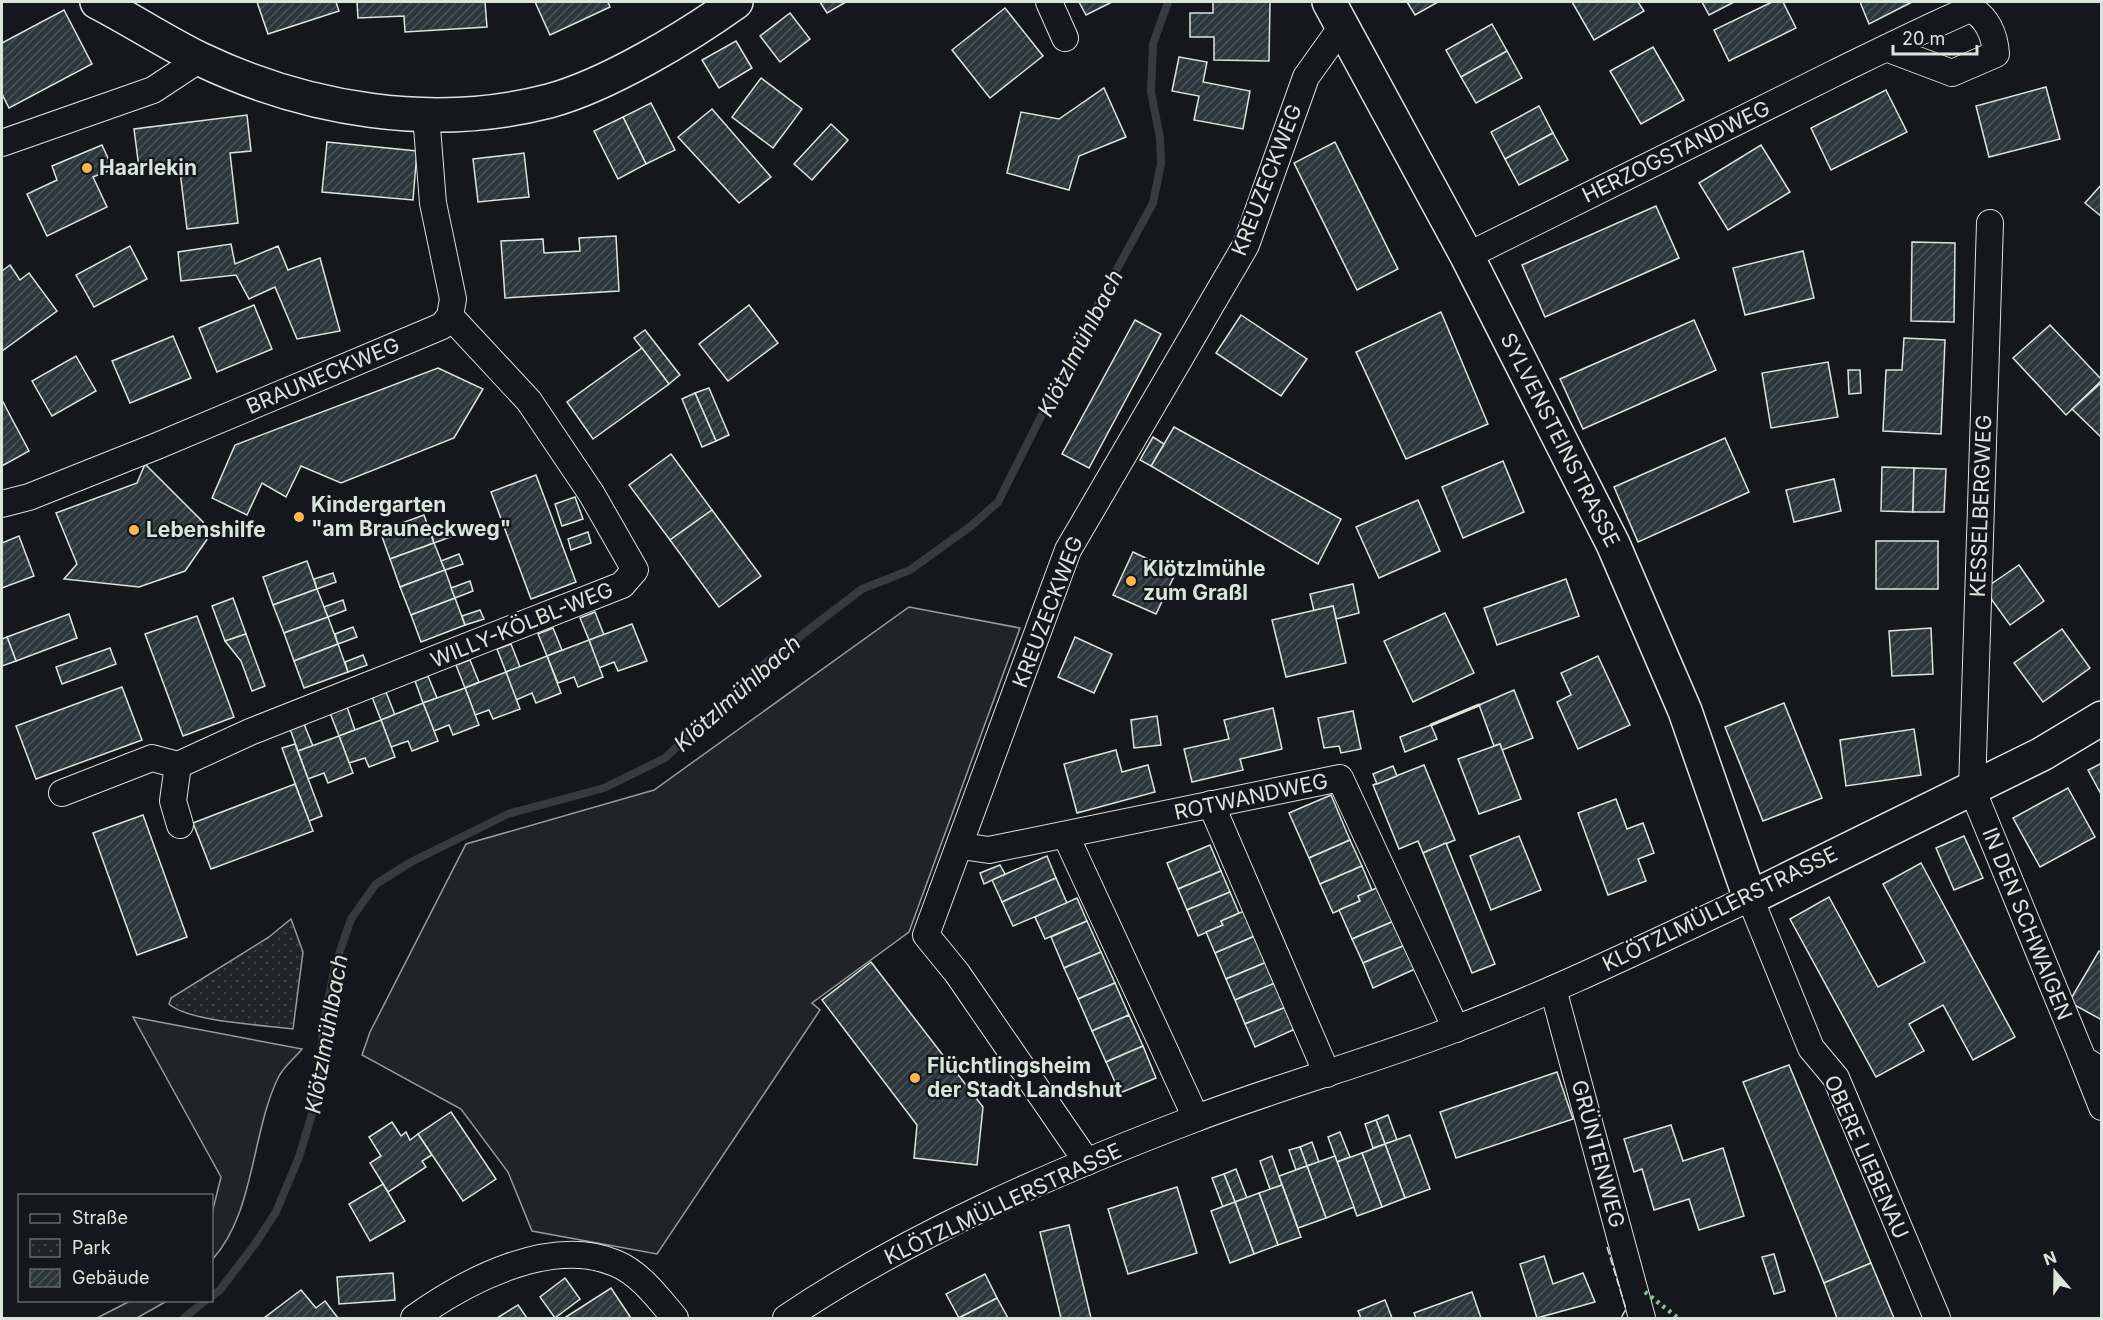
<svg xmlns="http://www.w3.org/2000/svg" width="2103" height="1320" viewBox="0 0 2103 1320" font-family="Inter,sans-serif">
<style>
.grass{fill:#202428;stroke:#939e99;stroke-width:1.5}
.park{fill:url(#park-dots);stroke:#939e99;stroke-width:1.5}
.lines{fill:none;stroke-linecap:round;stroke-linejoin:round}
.stream{stroke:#363b3e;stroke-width:8}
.building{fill:url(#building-hatch);stroke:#d8e6dc;stroke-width:1.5}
.street-casing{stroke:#d8e6dc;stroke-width:28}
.secondary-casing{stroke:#d8e6dc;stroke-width:36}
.street{stroke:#14181c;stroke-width:26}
.secondary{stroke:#14181c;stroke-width:33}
.hedge{stroke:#8ac095;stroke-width:4.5;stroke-dasharray:3 4.5;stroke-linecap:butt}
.fence{stroke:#d8e6dc;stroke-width:1.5;stroke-dasharray:8 3;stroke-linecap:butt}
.wall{stroke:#d8e6dc;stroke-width:3}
.poi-dot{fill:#ffb74d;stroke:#14181c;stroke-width:2}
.labels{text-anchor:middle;stroke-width:4.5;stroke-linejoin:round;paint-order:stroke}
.street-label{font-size:21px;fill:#d8e6dc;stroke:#14181c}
.poi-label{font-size:21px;font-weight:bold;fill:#d8e6dc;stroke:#14181c;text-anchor:start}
.water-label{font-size:22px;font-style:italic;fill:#d8e6dc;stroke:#14181c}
</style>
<defs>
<pattern id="park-dots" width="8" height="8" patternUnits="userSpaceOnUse" patternTransform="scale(1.5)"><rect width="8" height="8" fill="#202428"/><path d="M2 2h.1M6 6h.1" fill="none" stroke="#404447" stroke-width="1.8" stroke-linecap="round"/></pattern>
<pattern id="building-hatch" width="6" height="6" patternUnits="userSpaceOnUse" patternTransform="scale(1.5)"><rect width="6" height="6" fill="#2c363c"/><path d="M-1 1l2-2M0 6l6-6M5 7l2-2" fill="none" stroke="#4a5358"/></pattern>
</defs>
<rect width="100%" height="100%" fill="#14181c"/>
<g class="grass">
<path d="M909,607L1020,628L909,932L812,1003L820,1010L657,1254L532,1231L508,1172L461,1109L362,1055L370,1032L466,844L654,790Z"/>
<path d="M133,1017L302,1049C295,1058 283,1067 278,1078C251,1134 255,1213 212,1260V1213L221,1177Z"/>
<path d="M130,1301H167L137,1318H97Z"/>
</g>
<path class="park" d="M291,919L303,952L293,1029C264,1025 189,1022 169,1004L171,998L269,937Z"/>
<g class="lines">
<g class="stream">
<path d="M212,1296L220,1290L255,1244L276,1212L299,1157L318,1094L323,1027L335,966L351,919L376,884L411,862L508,814L604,788L665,758L769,660L862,589L910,570L971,526L998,502L1091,317L1153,203L1161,164L1160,138L1151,92L1153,44L1168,2"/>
<path d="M184,1318L206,1300"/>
</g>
</g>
<g class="building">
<path d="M257,2H336L339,11L268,34Z"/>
<path d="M357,2H485L487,27L405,32L404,16L358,18Z"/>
<path d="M535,2H608L610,7L550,35Z"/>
<path d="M820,2H846L827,13Z"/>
<path d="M1079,2H1112L1086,15Z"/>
<path d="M1213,2H1270L1269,61L1214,60V37H1190V13H1213Z"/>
<path d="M1407,2H1438L1415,15Z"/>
<path d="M1572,2H1638L1644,11L1594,40Z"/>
<path d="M1702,2H1734L1709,15Z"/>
<path d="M1772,2H1783L1796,28L1729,61L1714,30Z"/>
<path d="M1860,2H1912L1869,24Z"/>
<path d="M1005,8L1043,56L990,98L952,50Z"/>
<path d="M64,10L92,64L9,108L2,94V43Z"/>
<path d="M790,13L810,39L780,62L760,36Z"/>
<path d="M1492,24L1507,51L1461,77L1446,50Z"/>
<path d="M736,41L752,68L719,88L702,60Z"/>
<path d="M1653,47L1684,100L1641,124L1610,71Z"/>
<path d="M1507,51L1522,78L1476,103L1461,77Z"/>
<path d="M1179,57L1207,62L1203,82L1250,91L1243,129L1194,120L1199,96L1172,91Z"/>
<path d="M761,78L802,109L773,148L732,117Z"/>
<path d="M2046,87L2060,139L1989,157L1976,106Z"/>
<path d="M1104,88L1126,137L1079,156L1069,190L1007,173L1021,112L1059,119Z"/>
<path d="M1886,90L1907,132L1831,170L1811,128Z"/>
<path d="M651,103L675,150L646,164L623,117Z"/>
<path d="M1539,106L1553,133L1505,159L1491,132Z"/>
<path d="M712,109L771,177L739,203L678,137Z"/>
<path d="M247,115L251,151L230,153L238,223L187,229L179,163L139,168L134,129Z"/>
<path d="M623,117L646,164L618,179L594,131Z"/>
<path d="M831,124L848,140L812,180L794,164Z"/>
<path d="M1553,133L1568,160L1519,185L1505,159Z"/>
<path d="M327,142L417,151L413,200L322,192Z"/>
<path d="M1335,142L1398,269L1357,290L1294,163Z"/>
<path d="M102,145L113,169L93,177L107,207L47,236L27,194L57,180L52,166Z"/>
<path d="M1761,145L1790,192L1728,230L1699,183Z"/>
<path d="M524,153L529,197L478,202L473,159Z"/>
<path d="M2102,184V217L2085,203Z"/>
<path d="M1656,206L1679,258L1545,317L1522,265Z"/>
<path d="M616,236L619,291L505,298L501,241L543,239L544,253L580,251L579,238Z"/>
<path d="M1912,242L1955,243L1954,322L1911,321Z"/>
<path d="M231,244L235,264L278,246L288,270L320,258L340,331L297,339L275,287L249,299L236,275L181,281L178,252Z"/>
<path d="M130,246L147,279L94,307L76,275Z"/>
<path d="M1803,251L1814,298L1745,315L1733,268Z"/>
<path d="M10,265L20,280L29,273L57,311L2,351V271Z"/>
<path d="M254,305L272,349L217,372L199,328Z"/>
<path d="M749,305L778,343L728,381L699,344Z"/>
<path d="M1441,312L1488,424L1406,459L1356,352Z"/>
<path d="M1241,315L1307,359L1281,396L1216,353Z"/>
<path d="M1135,320L1161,334L1089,468L1062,454Z"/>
<path d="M1694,320L1716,370L1583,429L1560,379Z"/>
<path d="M2050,325L2102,380L2066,415L2013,358Z"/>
<path d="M645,330L680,375L669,384L634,338Z"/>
<path d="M173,336L191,378L130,403L112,361Z"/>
<path d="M1904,338L1945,340L1941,434L1883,431L1886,370H1902Z"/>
<path d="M642,348L669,384L593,439L567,402Z"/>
<path d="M76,356L96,391L52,416L32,381Z"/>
<path d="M1828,362L1838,417L1771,428L1762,373Z"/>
<path d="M438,368L483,389L454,438L341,483L301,466L286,497L262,483L247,515L212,498L235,445Z"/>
<path d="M1848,370H1860L1861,393L1849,394Z"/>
<path d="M2102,382V438L2072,409Z"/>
<path d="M709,388L729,435L716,441L695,393Z"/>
<path d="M695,393L716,441L702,447L682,399Z"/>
<path d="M3,402L29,451L2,466V403Z"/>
<path d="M1174,427L1341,519L1318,564L1151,466Z"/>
<path d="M1153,437L1164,444L1151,466L1140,460Z"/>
<path d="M1725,438L1749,492L1638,542L1614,487Z"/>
<path d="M671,454L712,510L670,540L629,485Z"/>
<path d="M1503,461L1524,512L1463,538L1442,487Z"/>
<path d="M145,464L203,522L208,538L185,571L139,587L64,579L77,564L56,513L137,483Z"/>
<path d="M1882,467L1914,468L1913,512L1881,511Z"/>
<path d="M1914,468L1946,469L1944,512H1913Z"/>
<path d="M536,475L576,582L531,599L491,492Z"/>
<path d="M1834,479L1841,511L1794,522L1786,490Z"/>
<path d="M575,497L583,519L562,526L555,504Z"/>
<path d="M1418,500L1440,551L1379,578L1356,527Z"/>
<path d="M712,510L761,576L719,607L670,540Z"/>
<path d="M424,515L434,543L390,559L380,531Z"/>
<path d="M449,527L453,536L434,543L431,533Z"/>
<path d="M588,532L591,543L571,550L568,539Z"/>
<path d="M19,536L34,576L2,588V543Z"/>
<rect x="1876" y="541" width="62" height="48"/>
<path d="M434,543L445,570L400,587L390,559Z"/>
<path d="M1133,552L1176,572L1156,614L1113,595Z"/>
<path d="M459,554L463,564L445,570L441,561Z"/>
<path d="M307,561L317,589L273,605L263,577Z"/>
<path d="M2019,565L2044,601L2010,625L1984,589Z"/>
<path d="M445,570L455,598L411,615L400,587Z"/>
<path d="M333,573L336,582L317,589L314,579Z"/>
<path d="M1566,579L1579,616L1497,645L1484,608Z"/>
<path d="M470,581L473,591L455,598L451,588Z"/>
<path d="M1353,584L1359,613L1336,619L1333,606L1314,611L1310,594Z"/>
<path d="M317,589L328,617L284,633L273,605Z"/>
<path d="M233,598L246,634L225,641L212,606Z"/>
<path d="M455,598L465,625L421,642L411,615Z"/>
<path d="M343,600L346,610L328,617L324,607Z"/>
<path d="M1333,606L1346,663L1286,677L1272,620Z"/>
<path d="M480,610L484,619L465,625L462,616Z"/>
<path d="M595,612L604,635L589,640L580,618Z"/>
<path d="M1445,613L1474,673L1413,702L1384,641Z"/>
<path d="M69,614L77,638L16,661L7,637Z"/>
<path d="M197,616L234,717L183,736L145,634Z"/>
<path d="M328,617L338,644L294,661L284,633Z"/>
<path d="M632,624L647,661L618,671L614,662L599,668L589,640Z"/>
<path d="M353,627L357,637L338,644L335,634Z"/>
<path d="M553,628L562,650L547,656L538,634Z"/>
<path d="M1931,628L1933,674L1892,676L1889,631Z"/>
<path d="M2062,629L2090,668L2043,702L2014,663Z"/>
<path d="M246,634L265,686L252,691L241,661L225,641Z"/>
<path d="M7,637L16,661L2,666V639Z"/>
<path d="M1075,637L1112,654L1094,693L1058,677Z"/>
<path d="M589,640L603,677L578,687L574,677L558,683L547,656Z"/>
<path d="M338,644L348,672L304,688L294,661Z"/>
<path d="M511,644L520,667L506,672L497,649Z"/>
<path d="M110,648L116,664L62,684L56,667Z"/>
<path d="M363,655L367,665L348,672L345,662Z"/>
<path d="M547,656L561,693L536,703L532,693L516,700L506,672Z"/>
<path d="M1598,656L1630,725L1578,749L1557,702L1571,695L1561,673Z"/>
<path d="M470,660L479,682L465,688L456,665Z"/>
<path d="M506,672L520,709L493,719L489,710L475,715L465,688Z"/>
<path d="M428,676L437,698L423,703L415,681Z"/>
<path d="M122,687L142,740L36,779L16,726Z"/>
<path d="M465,688L479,725L453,735L449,725L434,731L423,703Z"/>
<path d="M1514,690L1533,738L1502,750L1500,744L1494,746L1479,705Z"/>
<path d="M386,692L395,715L381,720L372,697Z"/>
<path d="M423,703L438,741L412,751L408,741L391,747L381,720Z"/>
<path d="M1784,703L1822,798L1763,821L1725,727Z"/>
<path d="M347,707L355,730L339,736L330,713Z"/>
<path d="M1273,708L1282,749L1240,759L1243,770L1192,782L1184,749L1229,739L1224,720Z"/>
<path d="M1353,711L1361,749L1341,753L1339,746L1324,748L1318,718Z"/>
<path d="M1157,716L1161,745L1134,748L1131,720Z"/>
<path d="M381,720L395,757L369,767L365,758L349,763L339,736Z"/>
<path d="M304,724L313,746L298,751L290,729Z"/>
<path d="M1431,725L1437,739L1405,752L1400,737Z"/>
<path d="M1914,729L1921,775L1846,786L1840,740Z"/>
<path d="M339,736L353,773L328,783L324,773L308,779L298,751Z"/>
<path d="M295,744L322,816L309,821L282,748Z"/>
<path d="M1500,744L1521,799L1479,814L1458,759Z"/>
<path d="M1116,750L1122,772L1148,765L1155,792L1077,813L1064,764Z"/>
<path d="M2102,763V796L2088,770Z"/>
<path d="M1424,765L1455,840L1423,853L1418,841L1399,849L1373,785Z"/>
<path d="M1393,766L1397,776L1377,784L1373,774Z"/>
<path d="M295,784L313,831L211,869L193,823Z"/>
<path d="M2068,788L2095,837L2040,867L2013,818Z"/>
<path d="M1331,795L1350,840L1309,858L1289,813Z"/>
<path d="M1616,799L1627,829L1643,823L1654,853L1638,859L1646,881L1608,895L1578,813Z"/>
<path d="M143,815L187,937L137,955L93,833Z"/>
<path d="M1519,836L1541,890L1491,910L1470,856Z"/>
<path d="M1964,836L1983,878L1954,890L1936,848Z"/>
<path d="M1350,840L1362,866L1320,884L1309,858Z"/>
<path d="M1446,843L1495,964L1472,973L1423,853Z"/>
<path d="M1210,845L1221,871L1178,889L1167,863Z"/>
<path d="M1047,856L1056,878L1002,902L992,880Z"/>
<path d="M1921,863L2015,1037L1973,1060L1943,1005L1909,1024L1924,1051L1876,1077L1790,919L1829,897L1878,987L1925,962L1883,884Z"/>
<path d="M1000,865L1005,874L984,884L980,873Z"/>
<path d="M1362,866L1372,890L1358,896L1360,901L1333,913L1320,884Z"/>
<path d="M1221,871L1230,892L1187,910L1178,889Z"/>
<path d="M1056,878L1067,903L1013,926L1002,902Z"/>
<path d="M1379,887L1394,921L1352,939L1339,910L1360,901L1358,896Z"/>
<path d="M1230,892L1239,913L1221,921L1223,925L1198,936L1187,910Z"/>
<path d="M1077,898L1087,921L1045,939L1035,917Z"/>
<path d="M1244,911L1255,936L1215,953L1206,932L1223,925L1221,921Z"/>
<path d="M1087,921L1101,952L1064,968L1051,937Z"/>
<path d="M1394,921L1405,945L1363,963L1352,939Z"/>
<path d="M1255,936L1267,962L1226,979L1215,953Z"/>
<path d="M1405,945L1415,969L1373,988L1363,963Z"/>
<path d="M2099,951L2102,953V1020L2069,1002Z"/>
<path d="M1101,952L1115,983L1078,999L1064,968Z"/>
<path d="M871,962L983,1107L977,1165L914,1158L917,1125L822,1000Z"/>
<path d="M1267,962L1275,983L1235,1000L1226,979Z"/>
<path d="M1115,983L1129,1015L1092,1031L1078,999Z"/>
<path d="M1275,983L1286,1007L1245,1024L1235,1000Z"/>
<path d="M1286,1007L1295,1029L1255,1047L1245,1024Z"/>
<path d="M1129,1015L1143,1046L1106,1062L1092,1031Z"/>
<path d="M1143,1046L1156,1078L1120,1093L1106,1062Z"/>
<path d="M1789,1065L1871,1263L1824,1283L1743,1082Z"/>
<path d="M1557,1072L1573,1119L1456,1158L1440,1112Z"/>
<path d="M451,1112L496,1179L463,1201L418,1134Z"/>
<path d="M1388,1115L1397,1140L1385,1144L1376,1120Z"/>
<path d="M1376,1120L1385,1144L1373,1148L1365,1124Z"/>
<path d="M392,1122L401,1136L406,1132L410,1140L418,1134L432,1155L422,1161L426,1167L388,1192L370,1163L381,1156L369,1137Z"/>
<path d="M1671,1125L1683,1161L1723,1148L1744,1216L1699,1230L1689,1199L1654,1210L1642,1169L1634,1172L1624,1139Z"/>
<path d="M1340,1132L1350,1157L1337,1162L1328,1137Z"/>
<path d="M1410,1135L1430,1189L1405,1198L1385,1144Z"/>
<path d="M1312,1142L1319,1162L1307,1166L1300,1147Z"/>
<path d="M1385,1144L1405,1198L1382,1207L1362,1153Z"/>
<path d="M1300,1147L1307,1166L1296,1170L1289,1150Z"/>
<path d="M1362,1153L1382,1207L1357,1216L1337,1162Z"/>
<path d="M1272,1156L1282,1185L1270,1189L1260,1161Z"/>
<path d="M1335,1156L1354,1207L1326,1218L1307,1166Z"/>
<path d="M1307,1166L1326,1218L1298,1228L1279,1176Z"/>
<path d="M1236,1169L1247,1198L1235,1202L1224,1174Z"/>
<path d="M1224,1174L1235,1202L1223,1207L1212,1178Z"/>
<path d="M383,1184L405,1221L370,1241L349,1204Z"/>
<path d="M1282,1185L1301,1237L1278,1245L1259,1193Z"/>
<path d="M1177,1187L1197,1253L1128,1274L1108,1209Z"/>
<path d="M1259,1193L1278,1245L1254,1254L1235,1202Z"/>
<path d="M1235,1202L1254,1254L1230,1263L1211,1211Z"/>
<path d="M1069,1225L1091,1318H1061L1040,1232Z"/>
<path d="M1774,1254L1785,1291L1774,1294L1762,1257Z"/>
<path d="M1544,1256L1553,1284L1583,1273L1595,1302L1537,1318L1520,1264Z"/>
<path d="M1871,1263L1894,1318H1837L1824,1283Z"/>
<path d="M393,1273L395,1300L339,1304L337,1277Z"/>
<path d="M985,1274L997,1298L959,1318L946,1294Z"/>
<path d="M565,1278L580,1299L555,1318L540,1297Z"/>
<path d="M611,1288L631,1318H567L566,1317Z"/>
<path d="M301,1290L316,1308L325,1301L338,1318H264Z"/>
<path d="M1472,1292L1481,1318H1416L1414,1313Z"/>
<path d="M997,1298L1008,1318H959Z"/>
<path d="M1385,1300L1392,1318H1361L1358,1311Z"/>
<path d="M518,1305L527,1318H497Z"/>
</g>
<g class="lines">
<defs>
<g id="street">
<path d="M1049,2L1065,38"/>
<path d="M2,143L153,90L200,59"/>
<path d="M1990,223L1972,789L2083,1059L2102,1071"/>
<path d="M1467,256L1835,73C1880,51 1924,29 1970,9C1987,16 1995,36 1996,54L1952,73L1886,48"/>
<path d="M2,504L29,497L157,446L442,326L450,316L453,299L433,203L426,115"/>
<path d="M178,765L250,732L622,585L635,570L591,493L529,401L450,316"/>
<path d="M62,793L152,758L178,765L173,801L180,825"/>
<path d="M1211,804L1327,1074"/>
<path d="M1066,836L1196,1118"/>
<path d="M961,846L989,850L1340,778L1456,1029"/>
<path d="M1553,989L1642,1318"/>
<path d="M2083,1059L2102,1107"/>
<path d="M1087,1162L957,973L926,935L1068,550L1246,245L1306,77L1343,25"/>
<path d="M414,1318C466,1281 550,1236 615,1263C640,1273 658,1298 675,1318"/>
<path d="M786,1318C909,1235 1055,1172 1194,1119C1280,1086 1369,1062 1455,1029C1556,991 1653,943 1750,898L1811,1048L1836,1078L1937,1318"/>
</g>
<g id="secondary">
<path d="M97,2C132,20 165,42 200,59C307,110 433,131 549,101C608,85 687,37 736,2"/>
<path d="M1329,2L1467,256L1613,544L1685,711L1750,898L2042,754L2102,718"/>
</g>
</defs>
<use href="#street" class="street-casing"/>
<use href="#secondary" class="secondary-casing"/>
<use href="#street" class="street"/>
<use href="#secondary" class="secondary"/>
<path class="hedge" d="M1645,1292L1678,1318"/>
<path class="fence" d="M1607,1247L1626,1309L1621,1318"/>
<path class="wall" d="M1431,725L1479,705"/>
</g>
<g class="poi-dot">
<circle cx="87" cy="168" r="6"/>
<circle cx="299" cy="517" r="6"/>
<circle cx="134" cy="530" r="6"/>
<circle cx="1131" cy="581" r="6"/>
<circle cx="915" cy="1078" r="6"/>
</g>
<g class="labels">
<g class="street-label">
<text transform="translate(1676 152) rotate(-26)" y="7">HERZOGSTANDWEG</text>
<text transform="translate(1267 180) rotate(-69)" y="7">KREUZECKWEG</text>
<text transform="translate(323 376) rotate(-23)" y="7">BRAUNECKWEG</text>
<text transform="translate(1560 440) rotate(63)" y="7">SYLVENSTEINSTRASSE</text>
<text transform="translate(1981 506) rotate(-88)" y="7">KESSELBERGWEG</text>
<text transform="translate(1048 612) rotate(-69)" y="7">KREUZECKWEG</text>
<text transform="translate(522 625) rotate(-22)" y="7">WILLY-KÖLBL-WEG</text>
<text transform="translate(1251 797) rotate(-12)" y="7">ROTWANDWEG</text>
<text transform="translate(1720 909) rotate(-26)" y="7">KLÖTZLMÜLLERSTRASSE</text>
<text transform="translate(2027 924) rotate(68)" y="7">IN DEN SCHWAIGEN</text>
<text transform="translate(1598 1154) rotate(75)" y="7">GRÜNTENWEG</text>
<text transform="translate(1866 1157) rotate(66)" y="7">OBERE LIEBENAU</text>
<text transform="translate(1003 1204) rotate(-25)" y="7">KLÖTZLMÜLLERSTRASSE</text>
</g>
<g class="poi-label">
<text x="99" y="175">Haarlekin</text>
<text x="311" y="512">Kindergarten<tspan x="311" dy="24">"am Brauneckweg"</tspan></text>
<text x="146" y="537">Lebenshilfe</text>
<text x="1143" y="576">Klötzlmühle<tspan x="1143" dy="24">zum Graßl</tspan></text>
<text x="927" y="1073">Flüchtlingsheim<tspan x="927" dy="24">der Stadt Landshut</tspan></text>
</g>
<g class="water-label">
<text transform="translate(1080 343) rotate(-63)" y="8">Klötzlmühlbach</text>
<text transform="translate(737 693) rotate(-42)" y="8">Klötzlmühlbach</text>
<text transform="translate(326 1034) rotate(-80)" y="8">Klötzlmühlbach</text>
</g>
</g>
<rect width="2103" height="1320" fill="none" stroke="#d8e6dc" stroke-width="6"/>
<rect x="18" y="1194" width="195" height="108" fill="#14181c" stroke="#626a69" stroke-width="1.5"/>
<rect x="30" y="1214" width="30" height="9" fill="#14181c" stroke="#626a69" stroke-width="1.5"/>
<text x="72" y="1224" font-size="18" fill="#d8e6dc">Straße</text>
<rect x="30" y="1239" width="30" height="18" fill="url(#park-dots)" stroke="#626a69" stroke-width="1.5"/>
<text x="72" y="1254" font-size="18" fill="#d8e6dc">Park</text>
<rect x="30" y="1269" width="30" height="18" fill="url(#building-hatch)" stroke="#626a69" stroke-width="1.5"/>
<text x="72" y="1284" font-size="18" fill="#d8e6dc">Gebäude</text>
<g transform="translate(2055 1272) rotate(340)" stroke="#14181c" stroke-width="4.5" paint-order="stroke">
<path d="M0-4.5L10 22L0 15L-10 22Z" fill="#d8e6dc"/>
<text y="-9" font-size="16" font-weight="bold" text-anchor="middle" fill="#d8e6dc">N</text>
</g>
<path d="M1893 45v9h84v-9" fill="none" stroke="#d8e6dc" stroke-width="3"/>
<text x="1902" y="45" font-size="18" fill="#d8e6dc" stroke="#14181c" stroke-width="4.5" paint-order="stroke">20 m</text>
</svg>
